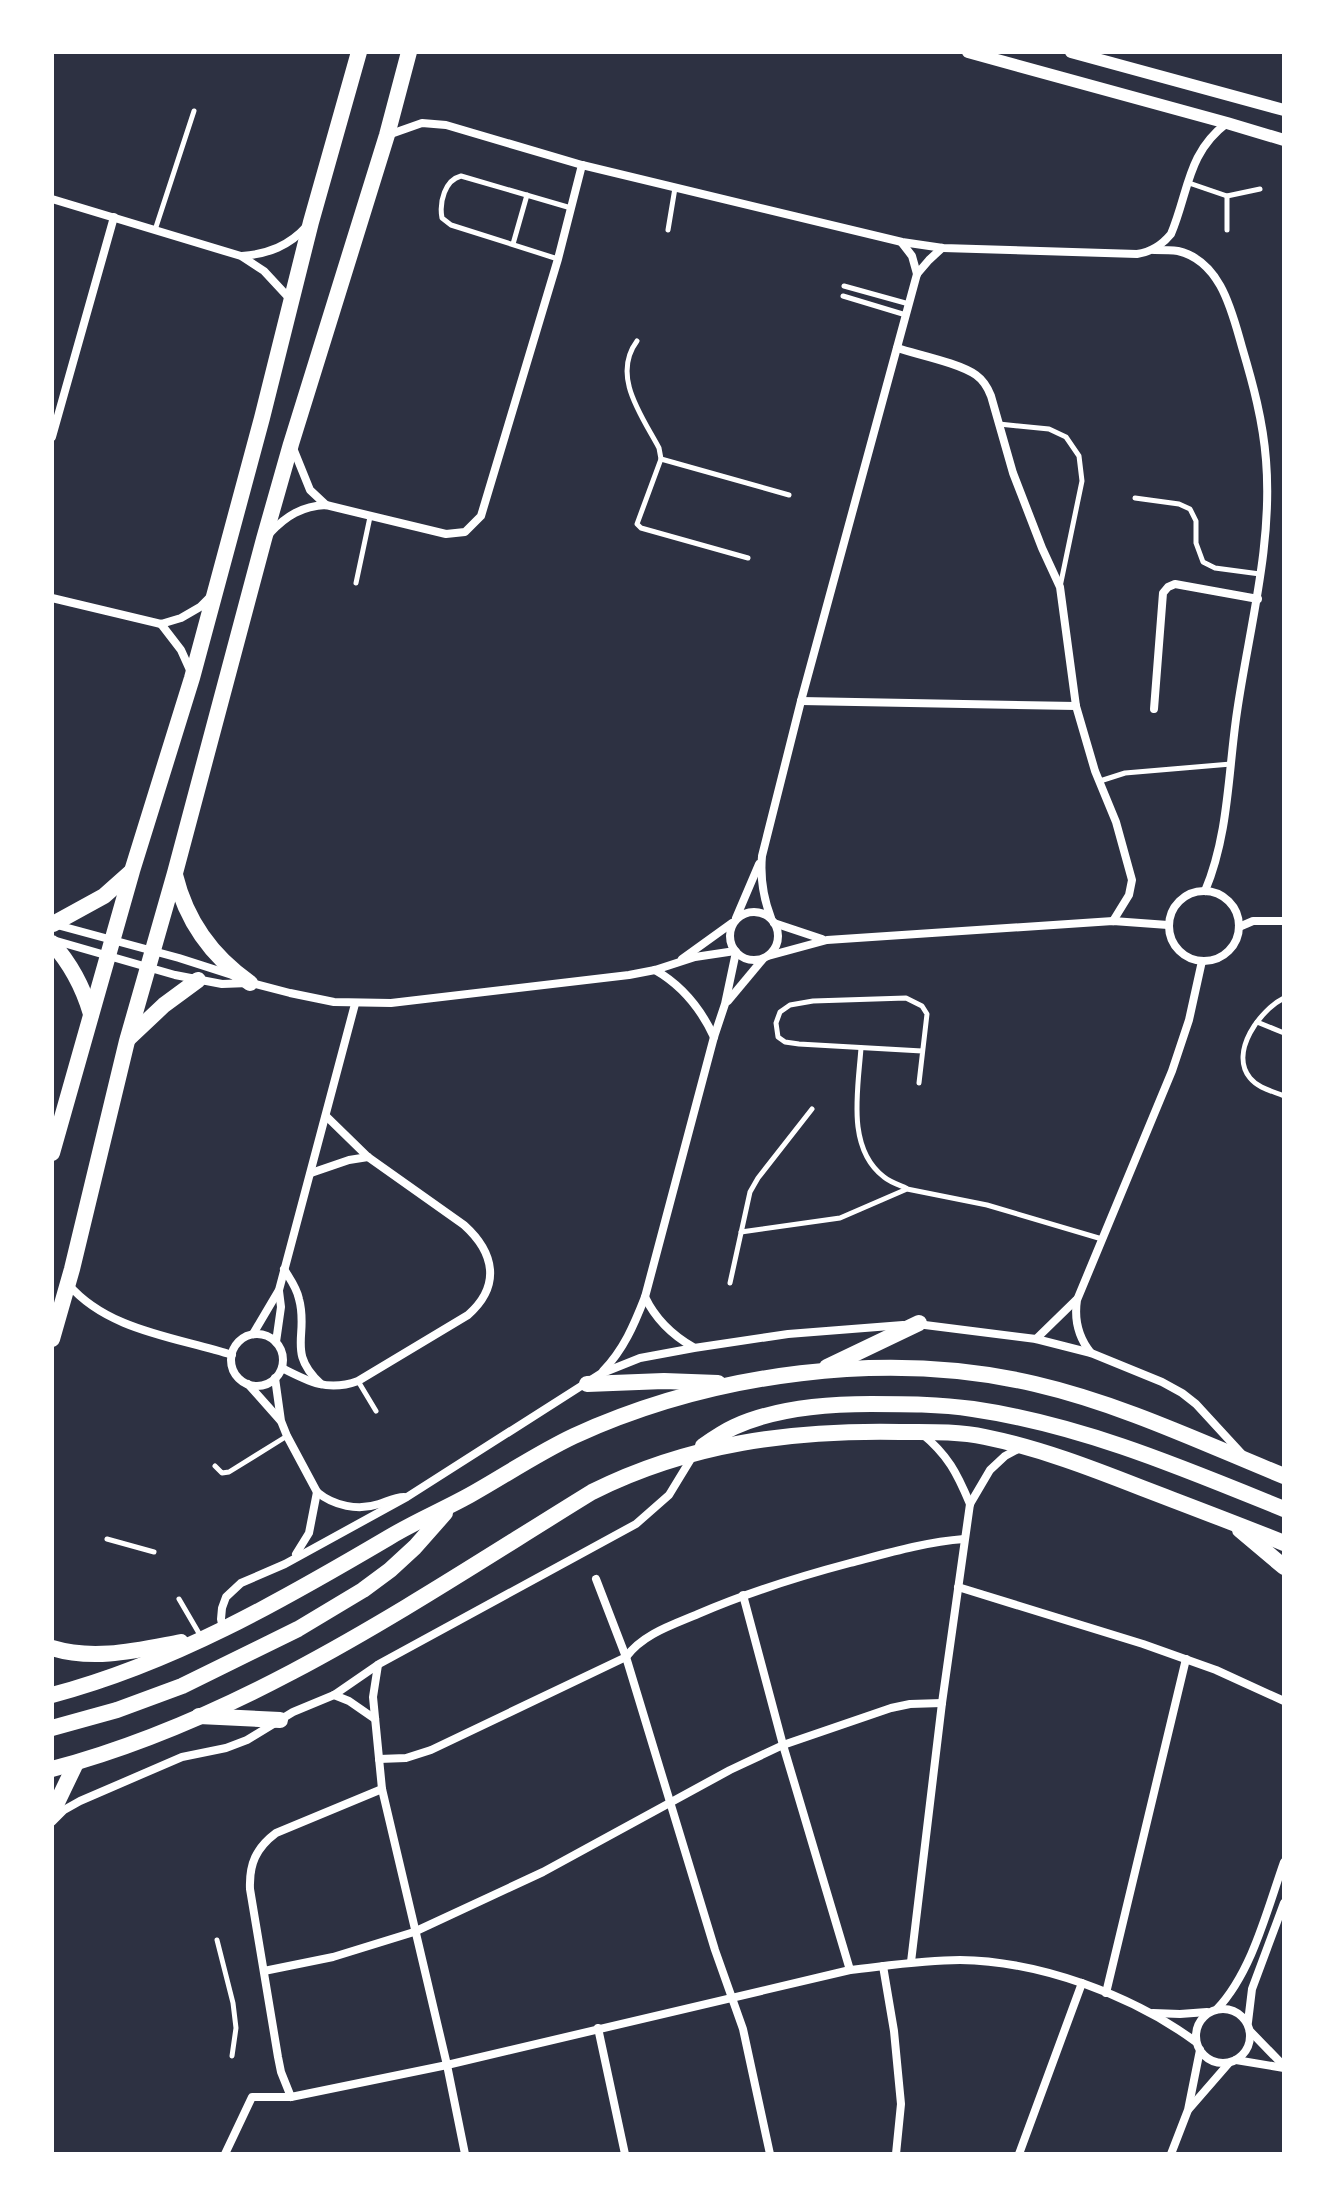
<svg xmlns="http://www.w3.org/2000/svg" width="1336" height="2206" viewBox="0 0 1336 2206" font-family="Cabin,sans-serif">
<style>
.lines{fill:none;stroke-linecap:round;stroke-linejoin:round}
.service{stroke:#fff;stroke-width:5}
.minor{stroke:#fff;stroke-width:8}
.tertiary{stroke:#fff;stroke-width:12}
.primary{stroke:#fff;stroke-width:16}
</style>
<rect width="100%" height="100%" fill="#2d3142"/>
<g class="lines">
<g class="service">
<path d="M1189,183L1227,196L1260,189"/>
<path d="M1227,196V230"/>
<path d="M155,230L194,111"/>
<path d="M668,230L675,188"/>
<path d="M513,244L527,195"/>
<path d="M558,259L451,225L442,218C439,202 445,180 461,176L571,208"/>
<path d="M844,286L909,304"/>
<path d="M843,296L906,315"/>
<path d="M637,341C611,376 642,416 659,448L661,459L789,495"/>
<path d="M999,424L1049,429L1066,437L1079,456L1082,481L1060,587"/>
<path d="M661,459L637,524L641,528L748,558"/>
<path d="M1135,498L1179,504L1190,509L1196,521V543L1203,562L1215,568L1260,574"/>
<path d="M356,583L370,517"/>
<path d="M1100,781L1125,773L1231,764"/>
<path d="M1284,998C1260,1010 1229,1052 1250,1078C1258,1088 1272,1091 1284,1096"/>
<path d="M1257,1022L1284,1033"/>
<path d="M861,1048C858,1090 846,1148 884,1177C890,1182 899,1185 906,1188"/>
<path d="M919,1083L927,1014L922,1006L906,998L813,1001L790,1005L780,1012L776,1023L778,1037L785,1042L799,1044L922,1051"/>
<path d="M741,1232L840,1218L907,1189L987,1205L1102,1239"/>
<path d="M730,1283L750,1192L758,1178L812,1109"/>
<path d="M358,1381L376,1411"/>
<path d="M215,1466L222,1473L229,1472L287,1436"/>
<path d="M107,1539L154,1552"/>
<path d="M179,1599L200,1635"/>
<path d="M217,1940L233,2003L236,2028L232,2056"/>
</g>
<g class="minor">
<path d="M388,135L422,123L446,125L582,165L902,242L943,248L1137,254C1151,252 1162,245 1171,234C1189,191 1187,153 1227,123"/>
<path d="M52,199L241,256L264,271L290,299"/>
<path d="M902,243L912,256L917,274"/>
<path d="M1154,250C1162,250 1171,250 1178,251C1221,261 1232,312 1242,347C1253,384 1263,421 1266,460C1273,545 1249,629 1237,712C1228,772 1229,834 1205,891"/>
<path d="M242,256C268,254 289,246 307,226"/>
<path d="M897,348C919,355 959,363 976,375C983,380 988,388 991,396L1013,473L1042,548L1060,587L1076,706L1095,771L1116,822L1132,880L1129,895L1113,921"/>
<path d="M52,437L114,217"/>
<path d="M293,448L310,490L326,505"/>
<path d="M270,533C286,516 302,506 326,505L446,534L465,532L481,516L558,259L582,165"/>
<path d="M52,598L161,624L181,618L200,607L212,595"/>
<path d="M161,624L181,650L190,670"/>
<path d="M801,701L1076,706"/>
<path d="M1154,709L1163,593L1168,587L1175,584L1258,599"/>
<circle cx="1204" cy="926" r="35"/>
<circle cx="754" cy="936" r="24"/>
<path d="M736,918L759,864"/>
<path d="M771,918C763,897 760,878 762,856L801,701L917,274L929,260L942,248"/>
<path d="M774,923L822,939"/>
<path d="M57,925L179,958L232,975"/>
<path d="M1239,927L1253,921H1284"/>
<path d="M53,940L175,975L222,984L249,983"/>
<path d="M768,956L827,940L1113,921L1168,925"/>
<path d="M682,959L732,923"/>
<path d="M655,970C683,986 701,1009 714,1037"/>
<path d="M248,982L290,993L334,1002L391,1003L629,975L655,970L695,957L735,951"/>
<path d="M728,1001L763,959"/>
<path d="M311,1173L349,1160L368,1157"/>
<path d="M284,1269C290,1279 297,1288 299,1299C309,1335 286,1352 321,1384"/>
<path d="M68,1284C108,1331 176,1337 232,1355"/>
<path d="M645,1297C655,1318 672,1335 693,1347"/>
<path d="M917,1324L1036,1339L1091,1353L1162,1382L1182,1393L1196,1404L1242,1454"/>
<path d="M253,1334L279,1290L355,1004"/>
<circle cx="257" cy="1360" r="26"/>
<path d="M1036,1339L1076,1300"/>
<path d="M276,1342L281,1307L279,1291"/>
<path d="M1091,1353C1078,1337 1074,1320 1077,1300L1172,1071L1189,1020L1202,961"/>
<path d="M282,1368C309,1382 328,1392 358,1381L468,1315C501,1286 495,1253 464,1225L368,1157L326,1116"/>
<path d="M603,1371C624,1349 634,1325 645,1297L714,1037L725,1004L736,952"/>
<path d="M275,1378L281,1421L287,1436L317,1492C334,1506 358,1511 379,1504C388,1501 395,1497 404,1497"/>
<path d="M248,1384L280,1420"/>
<path d="M921,1433C948,1455 957,1473 970,1504"/>
<path d="M296,1554L309,1533L317,1492"/>
<path d="M596,1579L626,1657L715,1950L743,2029L770,2154"/>
<path d="M958,1587L1143,1644L1216,1670L1284,1701"/>
<path d="M743,1595L783,1745L850,1970"/>
<path d="M223,1629L221,1619L222,1608L226,1597L241,1583L285,1564L407,1497L600,1374L640,1358L694,1348L788,1334L903,1325"/>
<path d="M378,1665L373,1697L382,1789L447,2065L465,2154"/>
<path d="M334,1695L349,1701L375,1719"/>
<path d="M379,1759L406,1758L431,1750L626,1657C643,1634 672,1625 698,1614C749,1592 797,1577 850,1563C888,1553 925,1542 964,1539"/>
<path d="M52,1822L64,1810L80,1801L182,1757L226,1748L247,1740L293,1712L334,1695L379,1664L636,1524L669,1495L694,1454"/>
<path d="M911,1962L942,1703L970,1504L990,1470L1005,1456L1020,1448"/>
<path d="M883,1966L894,2031L901,2104L896,2154"/>
<path d="M264,1971L333,1957L414,1932L543,1872L730,1770L783,1745L891,1708L910,1704L942,1703"/>
<path d="M1106,1993L1186,1659"/>
<circle cx="1223" cy="2036" r="27"/>
<path d="M1217,2009C1252,1972 1267,1910 1284,1862"/>
<path d="M1153,2013L1180,2014L1207,2012"/>
<path d="M1248,2022L1252,1989L1284,1903"/>
<path d="M598,2028L625,2154"/>
<path d="M1250,2031L1284,2066"/>
<path d="M1236,2060L1284,2068"/>
<path d="M291,2097L281,2072L278,2057L250,1889C249,1864 256,1848 276,1833L382,1789"/>
<path d="M1189,2109L1229,2063"/>
<path d="M225,2154L252,2097H291L447,2065L850,1970C886,1966 923,1960 960,1960C1040,1961 1132,1995 1196,2042"/>
<path d="M1019,2154L1082,1983"/>
<path d="M1171,2154L1188,2110L1200,2050"/>
</g>
<g class="tertiary">
<path d="M968,52L1227,123L1284,140"/>
<path d="M1071,52L1284,110"/>
</g>
<g class="primary">
<path d="M175,875C186,920 211,956 250,983"/>
<path d="M53,924L104,896L131,872"/>
<path d="M52,943C71,964 83,987 91,1014"/>
<path d="M128,1039L164,1005L198,980"/>
<path d="M52,1153L132,871L192,678L262,418L311,222L359,52"/>
<path d="M52,1339L72,1269L127,1041L175,873L264,539L291,444L387,135L409,52"/>
<path d="M827,1367L919,1323"/>
<path d="M587,1384L664,1381L718,1383"/>
<path d="M703,1446C713,1439 723,1432 734,1427C775,1408 826,1404 871,1404C905,1404 939,1404 973,1409C1082,1425 1183,1468 1284,1509"/>
<path d="M1240,1530L1284,1567"/>
<path d="M52,1648C95,1661 138,1650 181,1642"/>
<path d="M52,1695C173,1663 281,1601 388,1538C414,1522 443,1510 470,1495C504,1476 538,1453 574,1436C712,1373 887,1349 1035,1384C1121,1404 1203,1443 1284,1476"/>
<path d="M199,1716L280,1720"/>
<path d="M52,1728L117,1710L182,1686L298,1629L363,1590L390,1570L415,1547L445,1513"/>
<path d="M52,1769C249,1717 421,1597 592,1492C690,1443 792,1430 900,1432C928,1432 958,1431 985,1437C1039,1448 1091,1468 1142,1488C1189,1506 1237,1524 1284,1543"/>
<path d="M52,1813L76,1763"/>
</g>
</g>
<rect width="1336" height="2206" fill="none" stroke="#ffffff" stroke-width="108"/>
</svg>
